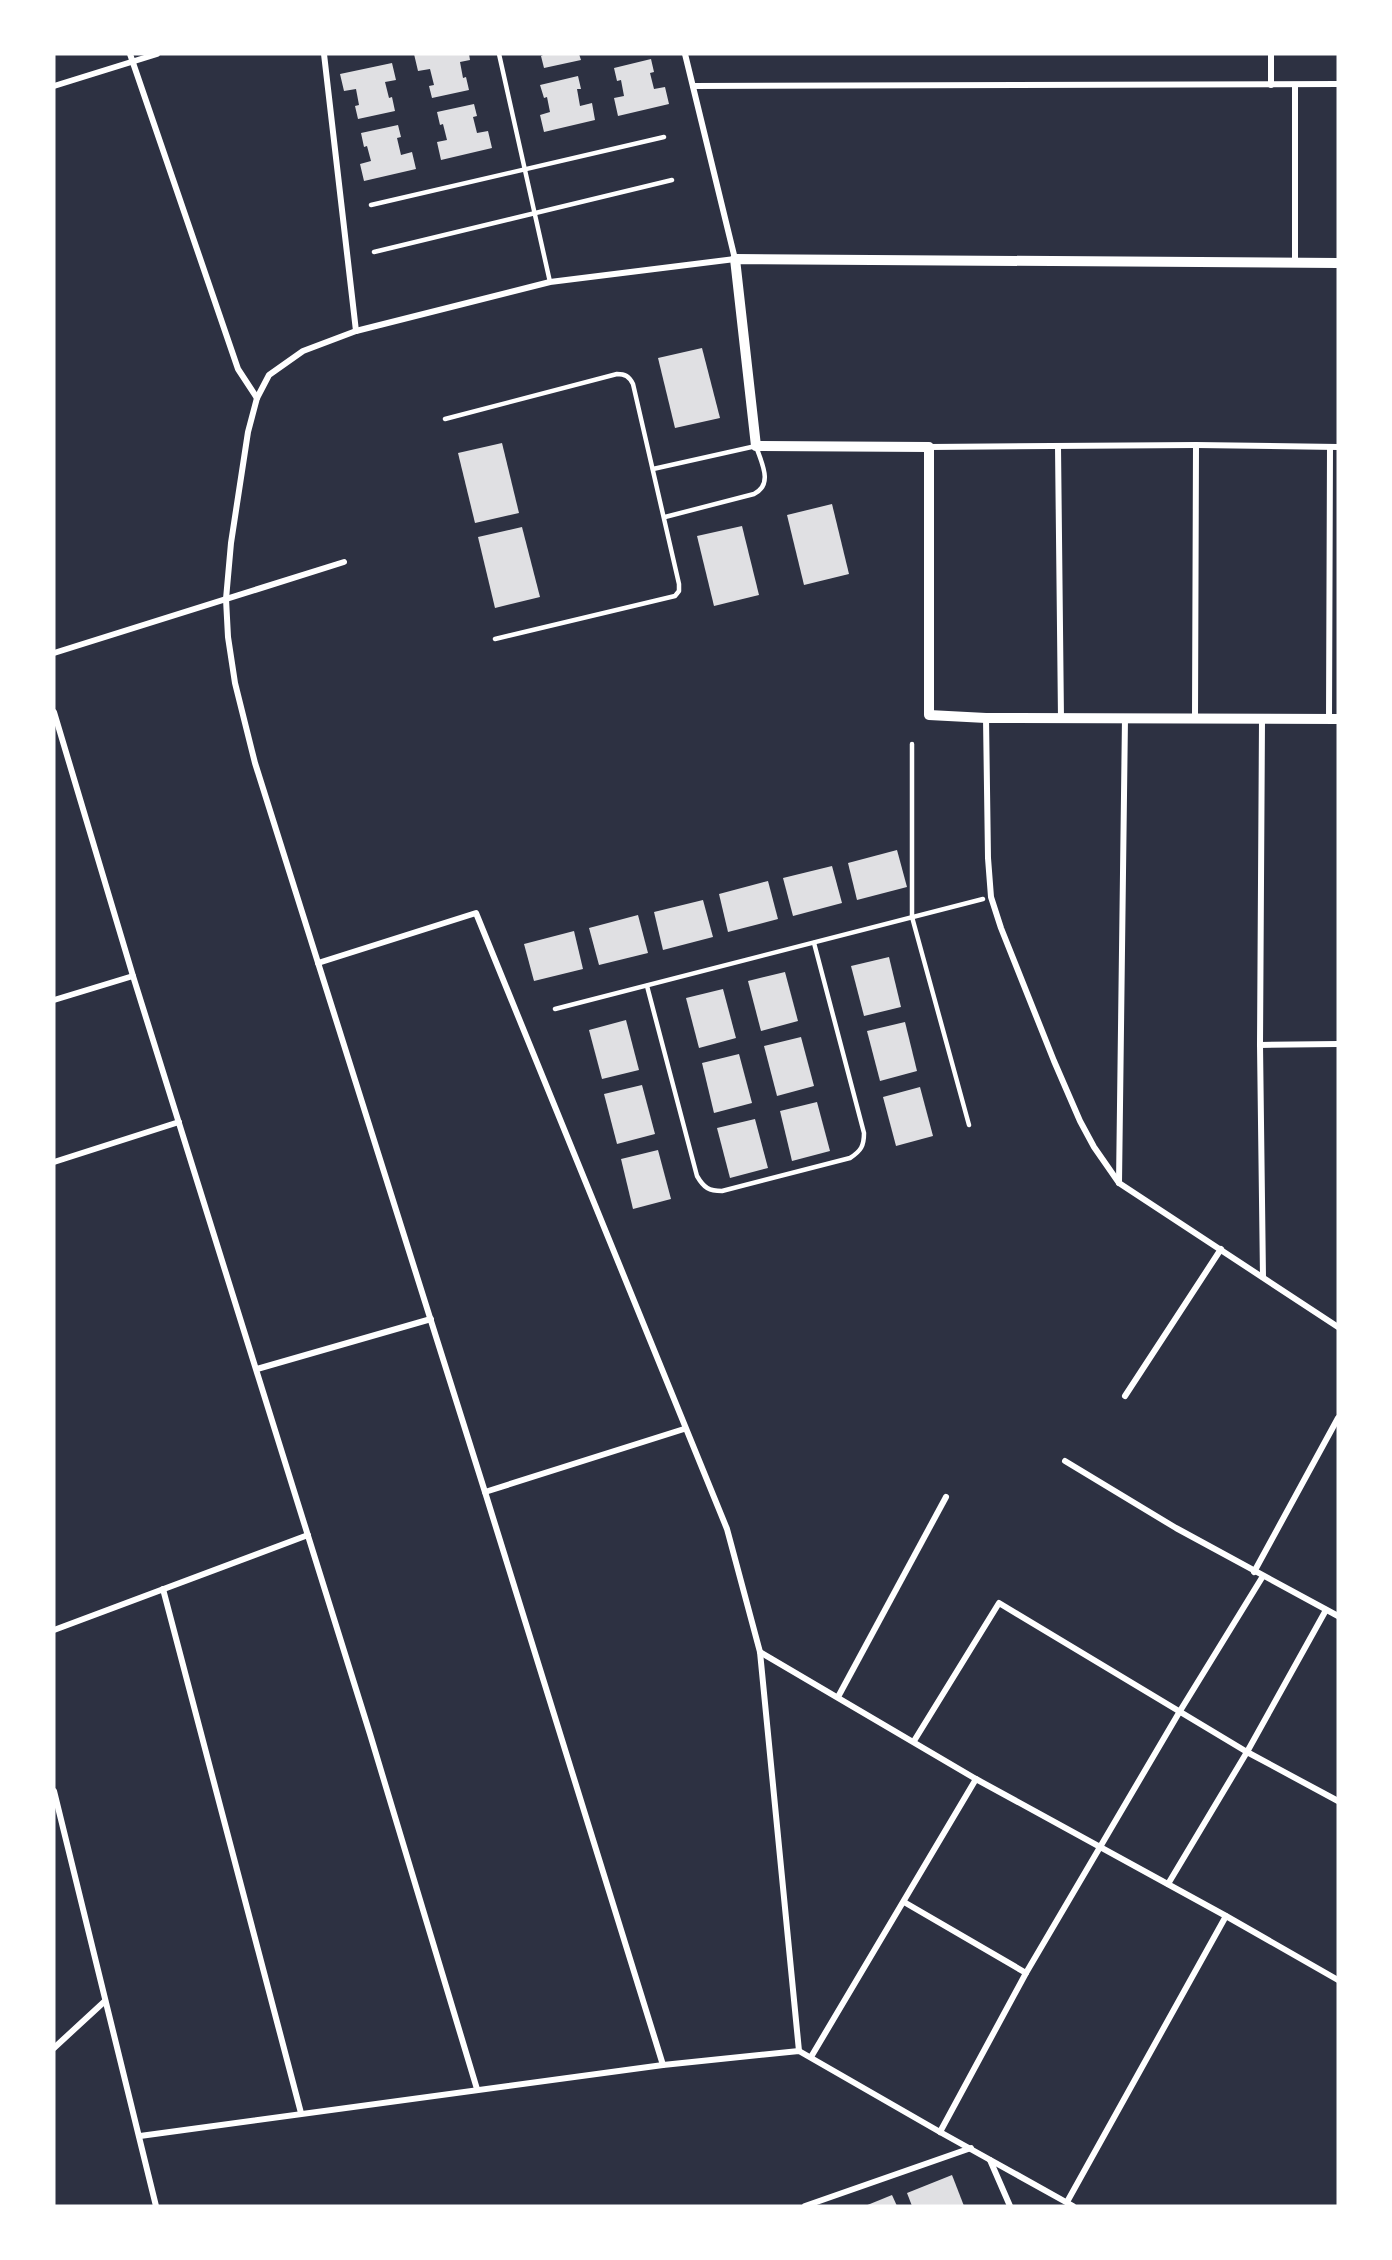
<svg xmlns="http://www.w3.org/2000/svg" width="1392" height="2260" viewBox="0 0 1392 2260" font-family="'Exo 2',sans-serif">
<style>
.building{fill:#e0e0e3}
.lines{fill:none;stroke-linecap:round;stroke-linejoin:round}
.service{stroke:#fff;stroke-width:4.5}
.minor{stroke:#fff;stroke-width:6}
.tertiary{stroke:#fff;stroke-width:10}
</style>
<rect width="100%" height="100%" fill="#2d3142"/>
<g class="building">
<path d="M414,54H469L470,60L460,62L463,78L466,77L469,90L432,98L429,86L434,85L430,69L418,71Z"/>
<path d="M545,54H579L581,60L544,68L541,56Z"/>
<path d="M651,59L654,72L650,73L654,89L665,87L669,104L618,116L614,98L624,96L621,80L617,81L614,68Z"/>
<path d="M392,63L396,80L385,82L389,98L392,97L395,111L358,119L355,106L359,105L356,89L344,91L340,74Z"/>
<path d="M578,76L581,89H577L580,106L592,103L595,120L544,132L540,115L550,112L547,97L544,98L540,85Z"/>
<path d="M474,104L477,116L473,117L477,133L488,131L492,148L441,160L437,142L447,140L443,124L440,125L437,112Z"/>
<path d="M398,125L401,137L397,138L401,155L412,152L416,169L364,181L360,164L371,161L367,146L364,147L361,133Z"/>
<path d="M702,348L720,418L675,428L658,358Z"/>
<path d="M502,443L519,513L475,523L458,453Z"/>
<path d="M832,504L849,574L804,585L787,515Z"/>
<path d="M742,526L759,595L714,606L697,536Z"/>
<path d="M522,527L540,597L495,608L478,537Z"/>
<path d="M897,850L907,887L857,900L848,863Z"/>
<path d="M832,866L842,903L793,916L783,878Z"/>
<path d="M768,881L778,919L728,932L719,894Z"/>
<path d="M703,900L713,937L663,950L654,912Z"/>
<path d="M638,915L648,953L599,965L589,928Z"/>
<path d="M574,931L583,969L534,981L524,944Z"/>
<path d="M889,957L901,1007L864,1016L851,966Z"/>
<path d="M785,972L798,1021L761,1031L748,981Z"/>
<path d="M723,989L736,1038L699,1048L686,998Z"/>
<path d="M626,1020L639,1070L602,1079L589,1030Z"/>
<path d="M905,1022L917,1071L880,1081L867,1031Z"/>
<path d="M801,1037L814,1086L777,1096L764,1046Z"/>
<path d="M739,1054L752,1103L714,1113L702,1063Z"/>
<path d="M642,1085L655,1134L617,1144L604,1094Z"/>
<path d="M920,1087L933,1136L896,1146L883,1097Z"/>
<path d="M817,1102L830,1151L792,1161L780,1111Z"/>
<path d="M755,1119L768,1168L730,1178L717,1128Z"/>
<path d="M658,1150L671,1199L633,1209L621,1159Z"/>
<path d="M952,2175L964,2206H912L907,2193Z"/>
<path d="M892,2195L897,2206H865Z"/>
</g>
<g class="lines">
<g class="service">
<path d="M499,54L550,282"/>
<path d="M371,205L664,137"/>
<path d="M374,252L672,180"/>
<path d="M445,419L617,374C625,374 629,376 633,384L679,584V591L675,596L495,639"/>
<path d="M653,469L756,446C761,462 774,484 754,494L665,517"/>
<path d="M912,744V917L969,1125"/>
<path d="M647,986L697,1176C704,1188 709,1191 722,1191L850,1158C861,1151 864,1146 864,1133L814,943"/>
<path d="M555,1009L983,899"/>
</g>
<g class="minor">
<path d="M130,54L238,369L257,398"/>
<path d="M324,54L356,331"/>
<path d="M1271,54V85"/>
<path d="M54,86L157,54"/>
<path d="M693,86L1338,84"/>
<path d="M1295,263V85"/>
<path d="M1058,446L1061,719"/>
<path d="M929,447L1196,445L1338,447"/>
<path d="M54,653L344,562"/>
<path d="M54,712L133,976L370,1734L477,2089"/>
<path d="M986,718L988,858L991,897L1001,928L1054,1061L1080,1121L1094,1147L1119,1183L1338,1327"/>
<path d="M1195,719L1196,445"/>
<path d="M1329,719L1330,447"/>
<path d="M1262,720L1260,1045L1263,1277"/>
<path d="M318,963L476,913L727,1529L760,1652L799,2051"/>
<path d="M54,1000L133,976"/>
<path d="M1260,1045L1338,1044"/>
<path d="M54,1162L179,1122"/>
<path d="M1119,1183L1125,718"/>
<path d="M257,1369L431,1319"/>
<path d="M1125,1396L1221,1249"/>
<path d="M1065,1461L1176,1528L1338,1616"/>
<path d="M485,1492L684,1429"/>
<path d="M1254,1572L1338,1418"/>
<path d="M163,1589L301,2113"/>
<path d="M54,1630L308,1535"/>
<path d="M760,1652L976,1779L1226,1916L1338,1980"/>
<path d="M838,1697L946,1497"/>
<path d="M914,1741L999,1603L1247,1752L1338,1801"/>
<path d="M54,1791L156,2206"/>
<path d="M1168,1884L1247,1752L1326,1610"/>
<path d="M904,1902L1026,1973"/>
<path d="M54,2048L105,2001"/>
<path d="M811,2057L976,1779"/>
<path d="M663,2065L485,1492L255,763L235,683L228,637L226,599L231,543L248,432L257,398L269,375L303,351L356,331L550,282L735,259L685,54"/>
<path d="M940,2132L1026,1973L1180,1711L1263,1576"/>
<path d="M140,2136L663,2065L799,2051L940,2132L1073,2206"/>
<path d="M990,2160L1010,2206"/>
<path d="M1067,2202L1226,1916"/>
<path d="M805,2206L971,2148"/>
</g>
<path class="tertiary" d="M1338,263L735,259L756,446L929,447V715L986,718L1338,719"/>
</g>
<rect width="1392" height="2260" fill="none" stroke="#ffffff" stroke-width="111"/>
</svg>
